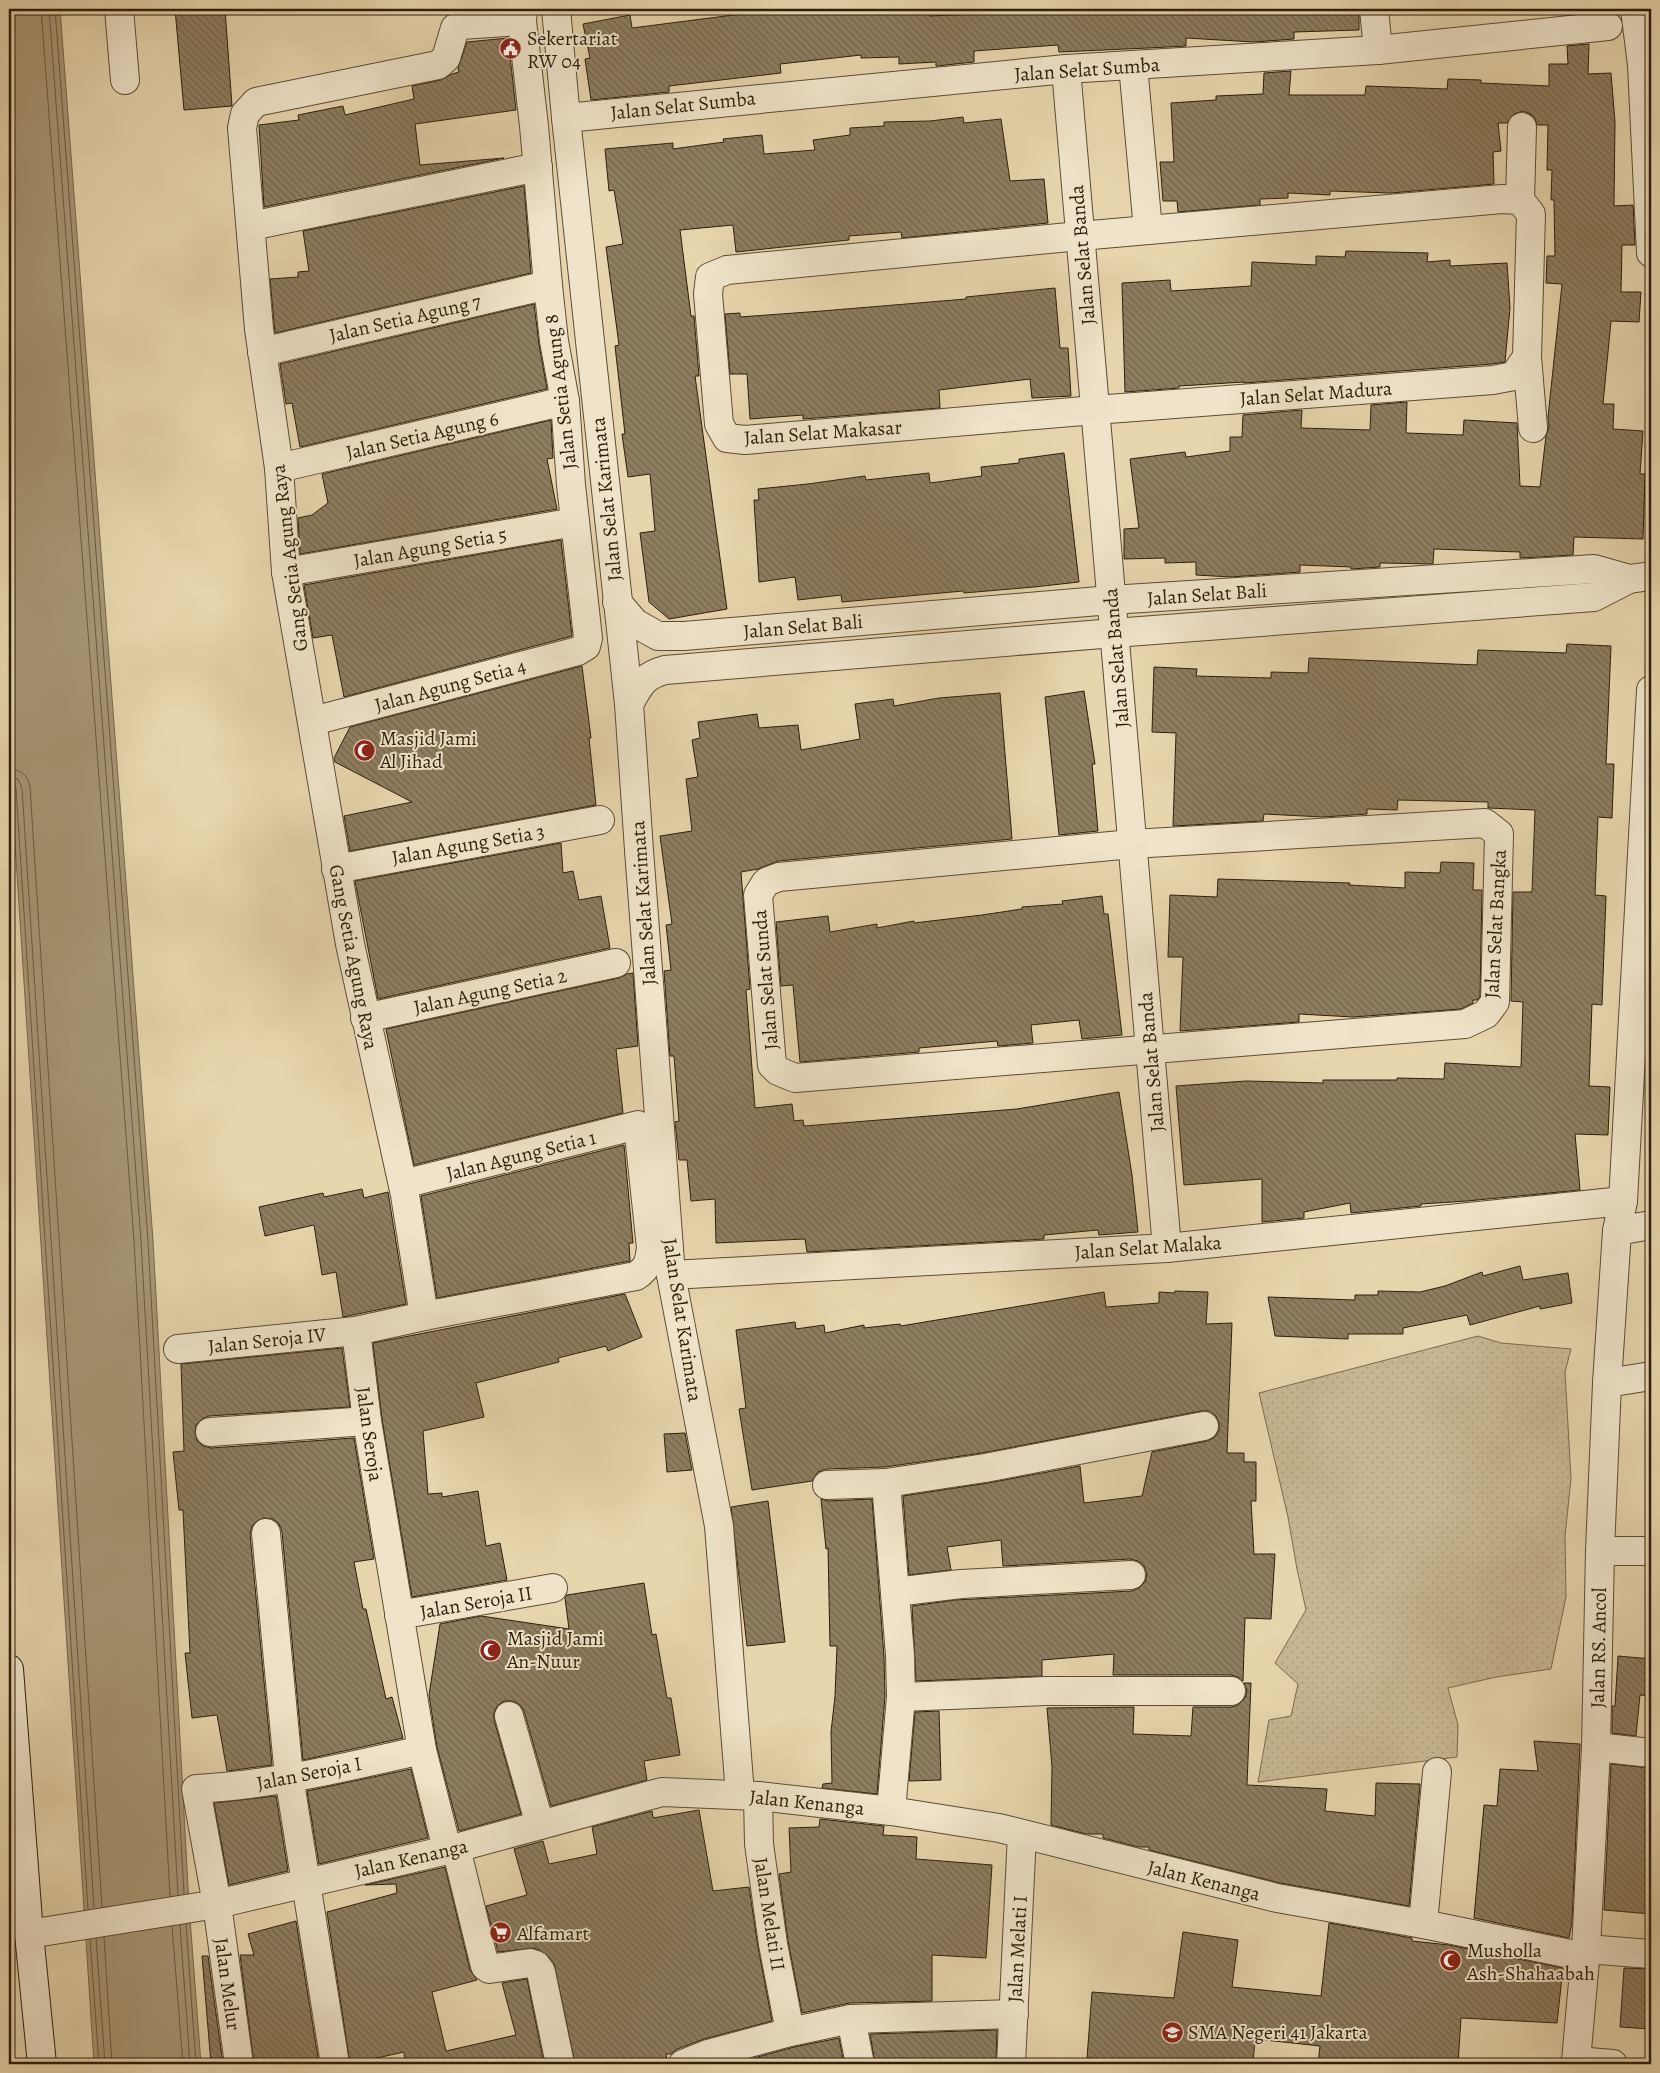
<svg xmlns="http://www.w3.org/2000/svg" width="1660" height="2073" viewBox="0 0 1660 2073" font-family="Alegreya,serif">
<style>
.grass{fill:url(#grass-dots);stroke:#7a6a4f}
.water{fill:#a89776;stroke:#77674c}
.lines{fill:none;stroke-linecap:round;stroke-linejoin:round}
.shore{stroke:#6a5b41;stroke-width:1}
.building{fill:url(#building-back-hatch);stroke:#2d1f0c}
.minor-casing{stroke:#5c4c34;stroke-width:30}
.tertiary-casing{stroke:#5c4c34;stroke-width:30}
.secondary-casing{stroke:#2d1f0c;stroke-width:30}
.minor{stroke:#efe4ca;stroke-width:28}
.tertiary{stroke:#efe4ca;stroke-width:28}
.secondary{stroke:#efe4ca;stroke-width:28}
.labels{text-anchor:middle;stroke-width:4;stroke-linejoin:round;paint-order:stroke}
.poi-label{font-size:20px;fill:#2d1f0c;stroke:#efe4ca;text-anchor:start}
.street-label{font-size:20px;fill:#2d1f0c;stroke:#efe4ca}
</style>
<defs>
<pattern id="grass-dots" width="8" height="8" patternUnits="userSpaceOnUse" patternTransform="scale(1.25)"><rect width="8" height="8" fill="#c7b692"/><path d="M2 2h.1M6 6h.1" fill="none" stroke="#ab9c7d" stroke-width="1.8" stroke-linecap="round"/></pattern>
<pattern id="building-back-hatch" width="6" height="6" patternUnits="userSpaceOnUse" patternTransform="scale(1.25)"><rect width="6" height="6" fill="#8e7e60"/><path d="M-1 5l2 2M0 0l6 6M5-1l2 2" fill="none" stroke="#74674e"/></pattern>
</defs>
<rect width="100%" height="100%" fill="#e7d5ad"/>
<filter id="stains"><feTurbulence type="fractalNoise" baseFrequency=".004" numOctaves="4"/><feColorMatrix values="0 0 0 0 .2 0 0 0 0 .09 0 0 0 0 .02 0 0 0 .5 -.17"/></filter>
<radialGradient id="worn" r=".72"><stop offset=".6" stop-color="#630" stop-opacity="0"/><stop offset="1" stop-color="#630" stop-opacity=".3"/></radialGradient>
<path class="grass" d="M1478,1336L1501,1343L1571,1349L1565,1372L1571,1479L1565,1536L1566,1597L1551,1669L1496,1677L1448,1688L1458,1725L1457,1757L1258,1782L1269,1720L1291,1716L1298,1684L1275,1663L1306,1610L1297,1569L1288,1517L1259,1393Z"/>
<path class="water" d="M9,9H60L153,1240L189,1905L201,2064H94L9,750Z"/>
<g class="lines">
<g class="shore">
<path d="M41,9L134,1241L170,1896"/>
<path d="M49,9L141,1241L178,1895"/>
<path d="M55,9L148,1241L184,1894"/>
<path d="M9,769C21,769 28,776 30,787L102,1907"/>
<path d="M9,776L18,779L22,788L94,1908"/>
<path d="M9,783L14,784L16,788L88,1909"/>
<path d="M186,1924L196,2064"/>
<path d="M180,1925L190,2064"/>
<path d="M172,1926L183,2064"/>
<path d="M104,1937L112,2064"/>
<path d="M96,1938L105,2064"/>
<path d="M90,1939L99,2064"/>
</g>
</g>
<g class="building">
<path d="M175,9H225L232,106L184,110Z"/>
<path d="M780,9H928L929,16L981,14V9H1359V30L1294,32V39L1254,42L1186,38V46L1148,48L1059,52L1058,45L974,51V62L936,66V62L899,64V57L861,58V55L780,64L781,73L669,86V92L591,100L585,59L590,58L583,24L630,15L632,28Z"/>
<path d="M1564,9H1589V12L1565,15Z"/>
<path d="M508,38L516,110L415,124L420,165L504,158L264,207L259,125L299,120L298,115L343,106L345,115L414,99L412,86L441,80L452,74L459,72L458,68L467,42Z"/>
<path d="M1589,44L1588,74L1611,73L1615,122L1614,206L1633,205L1635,245H1622L1621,292H1641L1639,322L1611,321L1603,404H1614L1613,429L1643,431L1640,474H1645L1643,539L1574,537L1573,555L1520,558V552L1434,549L1433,564L1380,563V567L1351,569V567L1300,565V572L1231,577L1196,575V562L1165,563V558L1124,559V529L1139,528L1130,459L1185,452L1186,457L1230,451V437H1242L1243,415L1302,410L1301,428L1370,430L1371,405L1407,402L1406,433L1463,435L1464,420L1517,423L1520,486L1540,487L1546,436L1549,427L1548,417L1562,284L1546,283L1547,256H1555L1554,200H1551L1552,170H1547L1548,125H1537L1535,119L1531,114L1523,111L1514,114L1507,123H1498L1501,151L1493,152L1494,184L1391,193L1330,191V195L1288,193V198L1260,199V205L1178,212L1177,201H1163L1160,162H1174L1171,103L1216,100V96L1263,94L1264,73L1291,71L1289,95H1365L1366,86L1447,89L1448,79L1481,80V83L1549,86V64H1568L1567,46Z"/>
<path d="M963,117L964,123L1001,119L1010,181L1044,179L1048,223L902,238L901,232L849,236V240L736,252L733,225L680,230L691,316H694L699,376H695L727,609L669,619L649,602L640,533L655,531L650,474L628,477L622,434H625L615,346L619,345L606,247L623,244L614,190L609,191L605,149L673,143V149L724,142L723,139L762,135L764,154L815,150L813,140L850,135V128L884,126V122L930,121Z"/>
<path d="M524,186L531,273L275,333L270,279L298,277V272L309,271L303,231Z"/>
<path d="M1346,251L1428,253L1427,262L1450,260V266L1507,263L1510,308L1505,362L1491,364L1244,383V382L1179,386V388L1125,392L1122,283L1170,280L1171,291L1251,286L1252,262L1316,265V256L1345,257Z"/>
<path d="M1055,288L1060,348H1068L1071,396L1032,398L1030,379L939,390L940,408L803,419V415L750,419L747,374H730L725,314L740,313V317L822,311L966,299V297Z"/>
<path d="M534,304L539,344L547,389L300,447L292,403L286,404L280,364Z"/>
<path d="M551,420L553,458L547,459L557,509L300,554L298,518L312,515L328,503L322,474Z"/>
<path d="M1064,453L1079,582L1034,587L964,593L963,591L842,602L841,595L798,600L795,577L759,582L754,500H759L758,489L808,484L865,476L866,480L929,473L930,483L982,476L981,467L1019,463V459Z"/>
<path d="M561,540L572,636L344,697L332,635L313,638L304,585Z"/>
<path d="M1567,644L1611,646L1606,764H1614L1612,818L1598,817L1595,895L1606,896L1602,1005L1592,1004L1589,1086L1610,1087L1608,1135L1575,1134L1580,1190L1467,1201L1421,1204V1206L1351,1213L1350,1203L1304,1212V1218L1262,1222V1179L1184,1185L1176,1086L1246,1081L1323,1083V1080H1397V1078L1444,1079L1445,1063L1521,1067L1523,1002L1511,1001L1513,892H1532L1535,810L1488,808V802L1398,800L1397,810L1367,809V814L1323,817L1264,814L1263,821L1173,826L1176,733L1152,732L1154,667L1197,669L1196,676L1271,678V672L1308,673L1309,658L1477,665L1478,650L1566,653Z"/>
<path d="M582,666L591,738H589L596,805L350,851L344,816L412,802L335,762L334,758L350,727Z"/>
<path d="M1084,691L1095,764H1092L1098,831L1059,835L1045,697Z"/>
<path d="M1000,693L1012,839L778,861L758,869L741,872L750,989L746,990L755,1108L792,1104L794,1121L803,1120L804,1126L1017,1109L1119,1092L1132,1175L1138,1232L1099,1235L1098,1230L1044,1235V1239L807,1252L805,1239L716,1243L715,1199L691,1201L687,1160H679L675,1122L679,1121L674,1056H670L664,971L671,970L666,925L672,924L660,836L692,831L686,779L698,777L692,740L700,738L698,722L757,714L759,728L798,725L801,750L860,739L855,704L893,699L894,706L939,698Z"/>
<path d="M561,843L563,873L573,871L579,900L601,896L610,948L378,999L355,881Z"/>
<path d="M1441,862L1474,863L1473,890H1482L1480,997L1477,1000H1473V1003L1461,1009L1353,1017L1299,1014V1022L1180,1031L1183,957H1168L1170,895L1217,897L1218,879L1350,883L1349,885L1405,888V872L1440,873Z"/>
<path d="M1102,896L1104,914H1108L1122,1035L1082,1039L1079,1020L1031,1025L1033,1043L998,1046L997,1041L919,1048V1052L800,1062L793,985L781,986L776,922L828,916L830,932L877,924V928L914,921V923L982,915L1022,909V907L1063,904L1062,901Z"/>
<path d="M633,973L638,1046L616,1049L623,1113L414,1165L386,1029L619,978L627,974Z"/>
<path d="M624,1145L633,1243H629L630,1261L437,1298L421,1196Z"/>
<path d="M362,1189L364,1198L388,1192L406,1304L343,1317L336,1272L322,1275L314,1225L265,1236L259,1207L323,1193L324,1197Z"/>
<path d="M1520,1266L1523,1280L1568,1273L1572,1303L1540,1309V1306L1470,1325L1467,1315L1403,1328V1334H1348V1339L1275,1336L1268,1297L1355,1300V1295H1378V1291L1420,1292L1445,1286L1482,1272L1483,1276Z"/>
<path d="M1175,1291L1208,1292L1206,1324L1232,1323L1227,1453H1244V1462H1256V1501H1251L1254,1554H1275L1271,1619L1245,1618L1243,1681L1238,1677L1231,1675H1113L1114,1654L1042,1660V1676L916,1681L912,1606L955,1600L1132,1591L1139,1588L1145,1582L1147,1574L1144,1566L1138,1561L1130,1559L1003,1566L1001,1540L947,1547L951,1570L909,1575L903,1496L988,1483L1080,1466L1084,1503L1142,1496L1152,1452L1207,1441L1214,1438L1219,1431V1424L1216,1416L1210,1411H1201L982,1453L885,1467L826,1469L818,1472L812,1481L752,1490L739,1409L746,1408L736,1330L795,1322L796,1329L824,1325L825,1333L864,1325V1328L900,1324L901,1326L1104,1292L1106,1307L1159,1303V1292L1175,1293Z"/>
<path d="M625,1294L642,1337L608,1351L606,1346L558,1358L559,1362L476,1383L484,1417L423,1431L428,1494L442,1493V1497L478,1491L486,1546L500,1543L507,1580L412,1597L382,1419L373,1343Z"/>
<path d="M342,1348L350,1407L209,1416L202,1419L196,1425L195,1434L197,1440L203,1446L211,1448L354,1438L374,1559L354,1562L363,1609H366L386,1699L392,1697L403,1738L303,1760L282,1532L279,1524L273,1519L264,1518L257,1521L252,1526L250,1534L272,1765L227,1771L217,1715L192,1718L185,1653H190L183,1510H179L173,1452L184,1451L181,1364Z"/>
<path d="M685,1433L692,1470L667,1472L664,1434Z"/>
<path d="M821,1499L828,1501L872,1499L884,1656L885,1696L877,1794L822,1788L823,1784L832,1783L831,1732L835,1696L837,1646H830L828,1548L826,1549Z"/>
<path d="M768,1501L785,1642L747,1646L731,1507Z"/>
<path d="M644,1583L652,1635L656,1634L667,1698H671L680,1755L644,1761L647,1780L551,1806L524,1711L520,1705L513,1701H504L497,1706L494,1713V1720L521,1814L459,1831L437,1747L429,1695L440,1624L481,1616L569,1629L565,1598L567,1595Z"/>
<path d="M1618,1656L1651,1659V1696L1640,1695L1636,1736L1612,1733V1706H1615Z"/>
<path d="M1244,1683H1251L1247,1785L1327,1789L1325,1811L1375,1816L1376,1783L1420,1784L1409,1906L1280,1883L1149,1850V1847H1138L1103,1838V1834H1086L1051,1825L1052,1767L1047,1708L1134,1707L1133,1734L1191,1736L1193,1707H1231L1238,1705L1245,1698L1247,1691Z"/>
<path d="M939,1711L941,1780L909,1781L915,1712Z"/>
<path d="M1534,1741L1580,1744L1572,1922L1569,1938L1474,1918L1484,1805L1497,1806L1500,1769L1538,1771Z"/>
<path d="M1611,1764L1651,1768V1914L1604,1910Z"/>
<path d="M411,1769L428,1838L319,1864L307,1791Z"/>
<path d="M276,1796L288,1871L229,1885L214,1803Z"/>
<path d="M699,1810L713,1891L749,1887L758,1947L772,2021L704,2039L677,2049L671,2054H666L668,2064H575L554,1963L548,1956L535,1948L498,1952L486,1906L527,1895L514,1849L543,1841L549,1864L597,1854L592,1827L652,1811L653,1818Z"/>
<path d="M820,1819L884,1826L883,1835L917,1837L916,1859L992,1865L986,1958L932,1955V2001L850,2003L802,2013L788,1941L779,1874L791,1872L789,1828L819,1827Z"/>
<path d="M445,1867L470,1970L477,1980L432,1992L446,2051L516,2035L502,1983L527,1979L544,2064H405L404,2052L350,2064L327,1912L397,1893L396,1884L365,1885Z"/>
<path d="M296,1921L319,2064H254L240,1955H254L248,1934Z"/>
<path d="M1329,1923L1412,1938V1941L1449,1945L1563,1968L1557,2023L1461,2018L1458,2064H1318L1320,2046L1255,2039L1253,2064H1161L1087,2058L1092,1992L1174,1998L1183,1932L1238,1940L1232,1987L1321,1996Z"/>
<path d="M202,1956H208L223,2064H211Z"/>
<path d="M1624,1968L1651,1969V2029L1620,2027Z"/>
<path d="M997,2030L996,2064H875L870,2034Z"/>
<path d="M839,2038L844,2064H732L794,2047Z"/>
</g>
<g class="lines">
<defs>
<g id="minor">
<path d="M119,9L125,80"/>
<path d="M556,9L566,118L629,704L639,850L671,1275L719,1526L740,1794"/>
<path d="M1374,9L1378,50"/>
<path d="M1635,9L1642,65L1651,253"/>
<path d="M1133,65L1148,230"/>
<path d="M1066,69L1167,1248"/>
<path d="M566,118L1066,69L1378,50L1608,26"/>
<path d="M1502,199L1520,200L1531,214L1527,357L1514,376L1493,380L1095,410L745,440L727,438L719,424L708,294L710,277L727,270L1080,236Z"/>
<path d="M1520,200L1522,127"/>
<path d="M251,226L538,167"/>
<path d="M262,352L548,285"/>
<path d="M1527,357L1533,428"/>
<path d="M279,468L565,401"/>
<path d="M286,572L575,522"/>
<path d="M617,602L635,623L658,636H684L1111,600L1594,569L1629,579"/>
<path d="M629,704C640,685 643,676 665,670L1114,633L1594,597L1629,579L1651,576"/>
<path d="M313,721L578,651L586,646L588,638L571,485L565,401L554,341L548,285L534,126L522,21"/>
<path d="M1485,823L1499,834L1495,1002L1486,1014L1465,1024L795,1078L778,1071L772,1065L758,895L766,882L779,877L1132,844Z"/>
<path d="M336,869L600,820"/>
<path d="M365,1018L616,963"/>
<path d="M403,1184L638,1125L651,1248C649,1262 648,1268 636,1276L424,1316L356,1331L367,1421L422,1750L447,1849"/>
<path d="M1617,1231L1651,1225"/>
<path d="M671,1275L1167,1248L1623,1201"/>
<path d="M424,1316L405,1195L350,944L286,572L279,468L259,329L242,128L245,114L256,102L438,65L446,58L455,28L461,25L522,21L523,9"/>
<path d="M178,1349L356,1331"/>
<path d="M1607,1383L1651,1376"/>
<path d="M210,1432L367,1421"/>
<path d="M886,1483L900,1655L901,1697L891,1811"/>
<path d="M827,1485L886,1483L985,1468L1204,1426"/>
<path d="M266,1533L289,1777L335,2064"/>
<path d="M1600,1551H1651"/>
<path d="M895,1592L961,1584L1131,1575"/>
<path d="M399,1615L553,1588"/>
<path d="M901,1697L1046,1691H1231"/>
<path d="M509,1716L540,1825"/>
<path d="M1596,1747L1651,1753"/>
<path d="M758,1796L759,1844L773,1944L790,2032"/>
<path d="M456,1848L485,1966L489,1969L530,1963L536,1965L541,1972L560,2064"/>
<path d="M1423,1924L1437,1772"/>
<path d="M29,1934L217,1904L456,1848L662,1792L758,1796L891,1811L999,1828L1277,1898L1423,1924L1585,1957"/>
<path d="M1586,1949L1651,1954"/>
<path d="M851,2019L860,2064"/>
<path d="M1576,2061L1586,1949L1596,1747L1600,1551L1607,1383L1617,1231L1623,1201L1651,690"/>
<path d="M239,2064L217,1904L196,1789C272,1785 347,1767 422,1750"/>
<path d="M683,2064L708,2054L790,2032L851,2019L1014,2014"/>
<path d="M1011,2064L1022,1834"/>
</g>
<path id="tertiary" d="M1576,2064V2061L1613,2064"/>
<path id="secondary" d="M9,1669L29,1934L42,2064"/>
</defs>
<use href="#minor" class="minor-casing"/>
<use href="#tertiary" class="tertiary-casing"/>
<use href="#secondary" class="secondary-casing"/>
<use href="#minor" class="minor"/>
<use href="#tertiary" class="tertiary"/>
<use href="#secondary" class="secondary"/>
</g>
<defs>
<symbol id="civic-disc" viewBox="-11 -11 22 22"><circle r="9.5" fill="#8f2418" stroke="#efe4ca"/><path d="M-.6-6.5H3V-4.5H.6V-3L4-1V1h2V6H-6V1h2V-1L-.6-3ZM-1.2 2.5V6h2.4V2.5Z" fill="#fff"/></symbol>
<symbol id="mosque-disc" viewBox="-11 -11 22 22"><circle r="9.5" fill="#8f2418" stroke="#efe4ca"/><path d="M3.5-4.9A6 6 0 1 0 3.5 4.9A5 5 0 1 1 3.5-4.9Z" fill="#fff"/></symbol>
<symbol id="supermarket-disc" viewBox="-11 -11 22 22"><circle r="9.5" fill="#8f2418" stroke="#efe4ca"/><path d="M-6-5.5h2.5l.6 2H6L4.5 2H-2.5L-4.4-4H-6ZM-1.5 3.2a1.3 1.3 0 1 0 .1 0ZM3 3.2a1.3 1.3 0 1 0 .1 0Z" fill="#fff"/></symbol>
<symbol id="school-disc" viewBox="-11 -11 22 22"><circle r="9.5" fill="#8f2418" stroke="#efe4ca"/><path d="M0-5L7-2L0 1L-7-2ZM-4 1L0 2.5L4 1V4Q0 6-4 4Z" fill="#fff"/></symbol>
</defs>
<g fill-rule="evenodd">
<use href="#civic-disc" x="498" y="36" width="25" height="25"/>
<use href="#mosque-disc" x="352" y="738" width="25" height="25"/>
<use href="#mosque-disc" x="478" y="1638" width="25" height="25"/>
<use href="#supermarket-disc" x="488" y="1920" width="25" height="25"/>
<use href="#mosque-disc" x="1438" y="1948" width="25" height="25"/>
<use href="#school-disc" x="1160" y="2020" width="25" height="25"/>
</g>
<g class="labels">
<g class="poi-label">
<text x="527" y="45">Sekertariat<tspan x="527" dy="23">RW 04</tspan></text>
<text x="380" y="745">Masjid Jami<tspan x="380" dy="23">Al Jihad</tspan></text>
<text x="507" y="1645">Masjid Jami<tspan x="507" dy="23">An-Nuur</tspan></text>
<text x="517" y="1940">Alfamart</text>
<text x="1467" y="1957">Musholla<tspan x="1467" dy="23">Ash-Shahaabah</tspan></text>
<text x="1188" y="2039">SMA Negeri 41 Jakarta</text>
</g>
<g class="street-label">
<text transform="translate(1087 69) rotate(-4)" y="7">Jalan Selat Sumba</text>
<text transform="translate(683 105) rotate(-6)" y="7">Jalan Selat Sumba</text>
<text transform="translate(1082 255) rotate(-95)" y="7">Jalan Selat Banda</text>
<text transform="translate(405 318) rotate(-13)" y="7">Jalan Setia Agung 7</text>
<text transform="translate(560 392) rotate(-97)" y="7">Jalan Setia Agung 8</text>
<text transform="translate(1316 393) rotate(-4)" y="7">Jalan Selat Madura</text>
<text transform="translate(823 432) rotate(-4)" y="7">Jalan Selat Makasar</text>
<text transform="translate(422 435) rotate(-13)" y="7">Jalan Setia Agung 6</text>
<text transform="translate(606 499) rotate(-96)" y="7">Jalan Selat Karimata</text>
<text transform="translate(430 547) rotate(-10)" y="7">Jalan Agung Setia 5</text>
<text transform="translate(289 558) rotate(-97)" y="7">Gang Setia Agung Raya</text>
<text transform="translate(1207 594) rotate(-4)" y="7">Jalan Selat Bali</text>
<text transform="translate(803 626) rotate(-5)" y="7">Jalan Selat Bali</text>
<text transform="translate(1116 658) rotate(-95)" y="7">Jalan Selat Banda</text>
<text transform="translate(450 685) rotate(-15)" y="7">Jalan Agung Setia 4</text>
<text transform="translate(468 844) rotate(-10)" y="7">Jalan Agung Setia 3</text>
<text transform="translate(643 903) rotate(-94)" y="7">Jalan Selat Karimata</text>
<text transform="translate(1495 924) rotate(-87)" y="7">Jalan Selat Bangka</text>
<text transform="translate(354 957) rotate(79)" y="7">Gang Setia Agung Raya</text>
<text transform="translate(765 980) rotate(-95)" y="7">Jalan Selat Sunda</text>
<text transform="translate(490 991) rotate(-12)" y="7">Jalan Agung Setia 2</text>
<text transform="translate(1151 1062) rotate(-95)" y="7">Jalan Selat Banda</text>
<text transform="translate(521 1155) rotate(-14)" y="7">Jalan Agung Setia 1</text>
<text transform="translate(1148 1247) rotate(-4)" y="7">Jalan Selat Malaka</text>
<text transform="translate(683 1320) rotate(81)" y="7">Jalan Selat Karimata</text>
<text transform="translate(267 1340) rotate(-6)" y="7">Jalan Seroja IV</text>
<text transform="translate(370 1434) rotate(82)" y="7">Jalan Seroja</text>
<text transform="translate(476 1602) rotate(-10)" y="7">Jalan Seroja II</text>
<text transform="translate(1598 1648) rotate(-89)" y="7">Jalan RS. Ancol</text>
<text transform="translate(309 1773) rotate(-11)" y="7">Jalan Seroja I</text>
<text transform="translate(807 1802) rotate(6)" y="7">Jalan Kenanga</text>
<text transform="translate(411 1858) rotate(-13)" y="7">Jalan Kenanga</text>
<text transform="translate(1204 1880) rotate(14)" y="7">Jalan Kenanga</text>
<text transform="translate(770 1914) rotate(81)" y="7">Jalan Melati II</text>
<text transform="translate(1017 1949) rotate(-87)" y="7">Jalan Melati I</text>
<text transform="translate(228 1984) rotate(82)" y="7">Jalan Melur</text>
</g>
</g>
<rect width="1660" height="2073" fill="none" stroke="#e7d5ad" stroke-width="30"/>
<rect x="10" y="10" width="1640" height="2053" fill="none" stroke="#2d1f0c" stroke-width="2.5"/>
<rect x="15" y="15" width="1630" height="2043" fill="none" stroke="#2d1f0c"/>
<rect width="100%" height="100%" filter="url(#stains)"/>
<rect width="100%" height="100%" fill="url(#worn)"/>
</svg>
